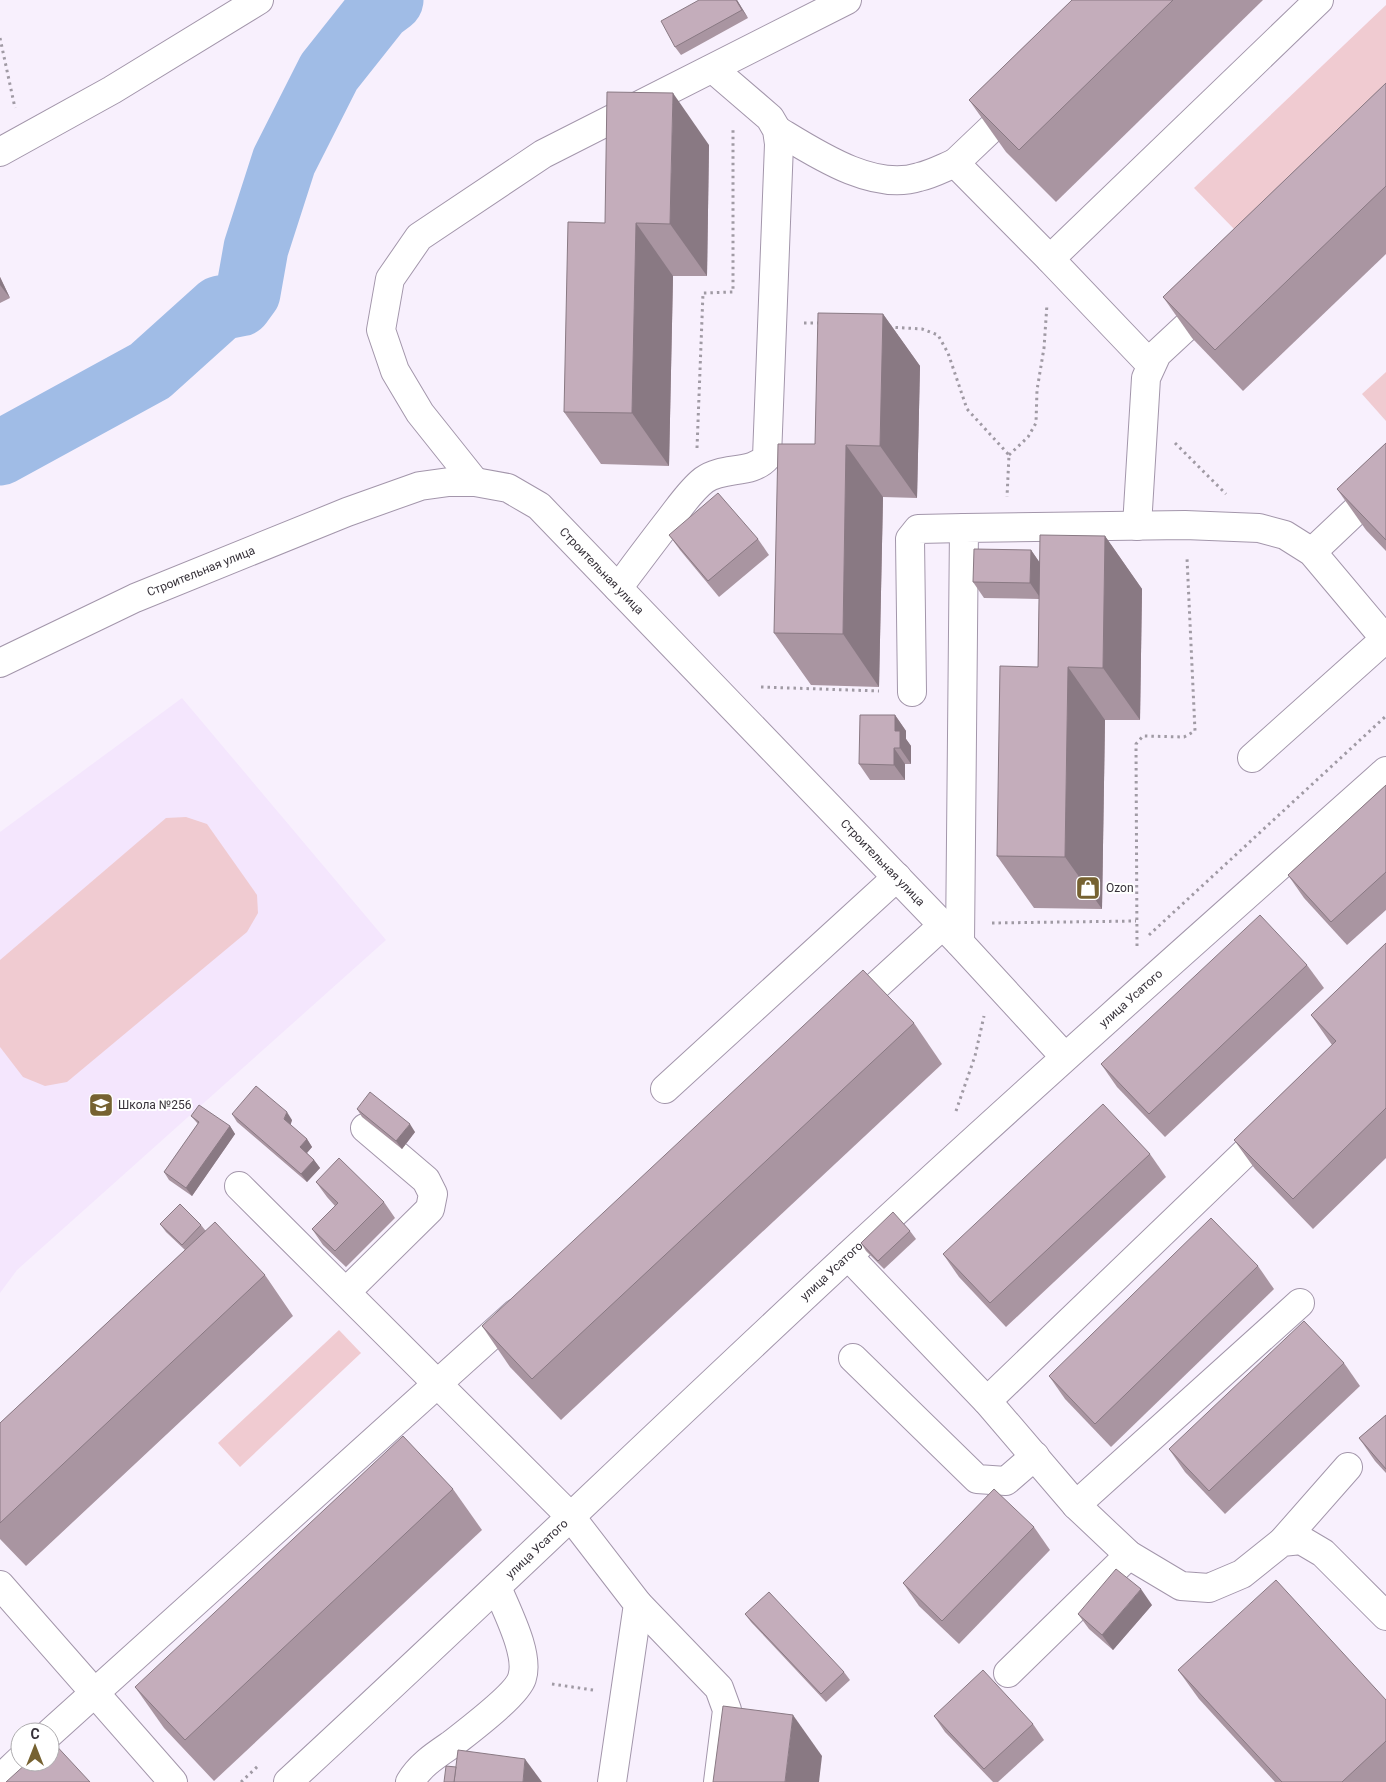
<svg xmlns="http://www.w3.org/2000/svg" width="1386" height="1782" viewBox="0 0 1386 1782" font-family="Roboto,sans-serif">
<style>
.built{fill:#f4e6fd}
.green{fill:#f0cbd1}
.lines{fill:none;stroke-linecap:round;stroke-linejoin:round}
.river{stroke:#a0bce6;stroke-width:65}
.minor-casing{stroke:#a396ab;stroke-width:30}
.path{stroke:#a09aa4;stroke-width:3;stroke-dasharray:2.5 4;stroke-linecap:butt}
.minor{stroke:#fff;stroke-width:28}
.wall{fill:#a995a1}
.shaded-wall{fill:#897983}
.building{fill:#c4adbb;stroke:#897983}
.labels{text-anchor:middle;stroke-width:4;stroke-linejoin:round;paint-order:stroke}
.street-label{font-size:12px;fill:#363139;stroke:#fff}
.poi-label{font-size:12px;fill:#363139;stroke:#fff;text-anchor:start}
</style>
<rect width="100%" height="100%" fill="#f8f0fd"/>
<path class="built" d="M182,698L386,940L17,1270L0,1293V832Z"/>
<g class="green">
<path d="M1386,5V86L1235,230L1194,188Z"/>
<path d="M1386,372V421L1362,394Z"/>
<path d="M186,817L207,824L257,895L258,913L247,932L67,1082L45,1086L23,1077L0,1047V960L166,818Z"/>
<path d="M339,1330L361,1353L240,1467L218,1443Z"/>
</g>
<g class="lines">
<path class="river" d="M0,453L150,371L220,308L240,304L248,293L256,248L284,161L329,72L379,9L391,0"/>
<defs>
<g id="minor">
<path d="M1017,104L955,163L1050,259L1319,0"/>
<path d="M777,130C815,153 873,192 919,177C932,174 943,168 955,163"/>
<path d="M0,152L112,90L259,0"/>
<path d="M1050,259L1151,365"/>
<path d="M475,482L420,413L395,371L381,330L390,279L419,237L543,154L847,0"/>
<path d="M1137,526L1146,378L1157,354L1212,303"/>
<path d="M1312,552L1386,482"/>
<path d="M618,588C636,564 653,541 671,518C681,505 691,490 704,480C723,466 752,475 767,457L779,144L777,130L770,118L713,69"/>
<path id="s1" d="M0,663L135,598L347,512L420,486L449,482H475L508,488L539,506L960,943L1064,1056"/>
<path d="M912,692L910,539L918,529L964,528"/>
<path d="M1252,758L1385,639"/>
<path d="M960,943L964,528L1185,525L1259,528L1285,535L1312,552L1386,640"/>
<path d="M850,1010L943,925"/>
<path d="M665,1089L897,877"/>
<path d="M239,1186L571,1517L638,1604L612,1782"/>
<path d="M848,1256L987,1401L1076,1505L1129,1555L1181,1586L1209,1588L1242,1574L1282,1542L1301,1540L1323,1553L1386,1616"/>
<path d="M346,1292L430,1209L433,1194L426,1180L365,1128"/>
<path d="M853,1358L977,1479L1006,1481L1035,1456"/>
<path d="M987,1401L1271,1128"/>
<path d="M1076,1505L1300,1303"/>
<path d="M1282,1542L1348,1467"/>
<path d="M0,1585L173,1782"/>
<path d="M638,1604L719,1688L727,1710L718,1782"/>
<path d="M1008,1673L1129,1555"/>
<path d="M50,1733L516,1313"/>
<path d="M0,1779L20,1760"/>
<path id="s2" d="M288,1782C477,1608 662,1428 851,1253C1027,1090 1206,931 1386,771"/>
<path d="M410,1782C420,1765 436,1755 452,1744C467,1732 517,1695 522,1678C530,1654 506,1610 497,1587"/>
</g>
</defs>
<use href="#minor" class="minor-casing"/>
<g class="path">
<path d="M0,38L15,108"/>
<path d="M804,323H820"/>
<path d="M889,327L922,329L938,335L948,353L967,409L1009,455L1007,497"/>
<path d="M1175,443L1226,494"/>
<path d="M697,448L703,293L733,292V130"/>
<path d="M1009,455L1028,437L1036,423L1037,390L1044,348L1047,304"/>
<path d="M761,687L879,691"/>
<path d="M992,923L1136,921"/>
<path d="M1149,935L1386,716"/>
<path d="M1137,946L1136,744L1143,736L1184,737L1195,731L1187,558"/>
<path d="M956,1111L975,1056L984,1016"/>
<path d="M552,1684L593,1690"/>
<path d="M241,1782L258,1766"/>
</g>
<use href="#minor" class="minor"/>
</g>
<g class="wall">
<path d="M737,0L748,18L681,55L675,47Z"/>
<path d="M1072,0H1263L1056,202L1006,152L969,100Z"/>
<path d="M1386,83V254L1243,391L1192,338L1163,297Z"/>
<path d="M709,145L707,276H673L669,466L601,464L564,412L605,223Z"/>
<path d="M0,277L10,298L0,303Z"/>
<path d="M883,314L920,366L917,498L883,497L879,687L811,685L774,633L815,444Z"/>
<path d="M1386,443V551L1366,530L1337,489Z"/>
<path d="M669,535L758,539L769,555L719,597L680,550Z"/>
<path d="M1105,536L1142,589L1140,720H1105L1102,909L1034,908L997,856L1038,667L1039,599L984,598L973,582L1031,550L1040,563Z"/>
<path d="M895,715L906,731V739L911,746V764H905V780H870L859,764Z"/>
<path d="M1386,785V910L1347,945L1304,898L1288,875Z"/>
<path d="M1386,943V1158L1313,1229L1255,1169L1234,1140L1332,1045L1311,1015Z"/>
<path d="M1307,965L1324,988L1165,1137L1117,1087L1101,1064Z"/>
<path d="M914,1023L942,1064L561,1420L510,1367L482,1326Z"/>
<path d="M357,1109L415,1132L402,1149L362,1117Z"/>
<path d="M232,1114L292,1120L290,1125L307,1139L312,1147L307,1153L314,1160L320,1168L307,1182L237,1122Z"/>
<path d="M191,1116L230,1126L235,1134L192,1196L169,1180L164,1172L198,1124Z"/>
<path d="M1150,1154L1166,1177L1006,1327L959,1277L943,1254Z"/>
<path d="M316,1182L384,1202L395,1218L346,1267L323,1245L312,1229L335,1206L327,1197Z"/>
<path d="M160,1224L201,1225L205,1230L265,1275L293,1316L26,1566L0,1539V1423L185,1250L166,1232Z"/>
<path d="M910,1231L916,1239L884,1269L866,1251L861,1243Z"/>
<path d="M1258,1266L1274,1289L1111,1447L1065,1399L1049,1376Z"/>
<path d="M1344,1363L1360,1386L1225,1514L1185,1472L1169,1449Z"/>
<path d="M1386,1415V1473L1375,1461L1359,1438Z"/>
<path d="M453,1489L482,1530L214,1781L164,1728L135,1687Z"/>
<path d="M1034,1527L1050,1550L959,1644L919,1606L903,1583Z"/>
<path d="M1152,1605L1113,1650L1089,1629L1078,1614Z"/>
<path d="M745,1614L844,1672L850,1680L826,1702L751,1622Z"/>
<path d="M1178,1670L1386,1700V1782H1275L1199,1699Z"/>
<path d="M934,1716L1033,1724L1044,1740L998,1782H993L945,1732Z"/>
</g>
<g class="shaded-wall">
<path d="M736,0H737L748,18L742,10Z"/>
<path d="M673,93L709,145L707,276L670,224Z"/>
<path d="M636,223L673,276L669,466L632,413Z"/>
<path d="M0,277L10,298L0,285Z"/>
<path d="M883,314L920,366L917,498L880,446Z"/>
<path d="M846,445L883,497L879,687L843,634Z"/>
<path d="M1105,536L1142,589L1140,720L1103,668Z"/>
<path d="M1031,550L1042,566L1041,599L1030,583Z"/>
<path d="M1068,667L1105,720L1102,909L1065,857Z"/>
<path d="M895,715L906,731V739L911,746V764L900,748L895,731Z"/>
<path d="M894,748L905,764V780L894,765Z"/>
<path d="M287,1112L292,1120L290,1127L284,1119Z"/>
<path d="M410,1124L415,1132L402,1149L396,1141Z"/>
<path d="M230,1126L235,1134L192,1196L186,1188Z"/>
<path d="M307,1139L312,1147L305,1155L300,1147Z"/>
<path d="M314,1160L320,1168L307,1182L301,1174Z"/>
<path d="M1141,1589L1152,1605L1113,1650L1102,1635Z"/>
<path d="M793,1715L822,1756L819,1782H785Z"/>
<path d="M525,1759L542,1782H523Z"/>
</g>
<g class="building">
<path d="M699,0H736L742,10L675,47L661,21Z"/>
<path d="M1072,0H1173L1019,150L969,100Z"/>
<path d="M1386,83V186L1215,350L1163,297Z"/>
<path d="M607,92L673,93L670,224L636,223L632,413L564,412L568,222L605,223Z"/>
<path d="M818,313L883,314L880,446L846,445L843,634L774,633L778,444H815Z"/>
<path d="M1386,443V540L1337,489Z"/>
<path d="M718,493L758,539L708,581L669,535Z"/>
<path d="M1040,535L1105,536L1103,668L1068,667L1065,857L997,856L1000,666L1038,667Z"/>
<path d="M974,549L1031,550L1030,583L973,582Z"/>
<path d="M860,715H895V731H900V748H894V765L859,764Z"/>
<path d="M1386,785V872L1331,922L1288,875Z"/>
<path d="M1260,915L1307,965L1149,1114L1101,1064Z"/>
<path d="M1386,943V1108L1293,1199L1234,1140L1336,1041L1311,1015Z"/>
<path d="M863,970L914,1023L532,1379L482,1326Z"/>
<path d="M256,1086L287,1112L284,1119L307,1139L300,1147L314,1160L301,1174L232,1114Z"/>
<path d="M370,1092L410,1124L396,1141L357,1109Z"/>
<path d="M1103,1104L1150,1154L990,1303L943,1254Z"/>
<path d="M199,1105L230,1126L186,1188L164,1172L199,1122L191,1116Z"/>
<path d="M339,1158L384,1202L335,1251L312,1229L338,1203L316,1182Z"/>
<path d="M180,1204L201,1225L182,1245L160,1224Z"/>
<path d="M893,1212L910,1231L878,1261L861,1243Z"/>
<path d="M1211,1218L1258,1266L1095,1424L1049,1376Z"/>
<path d="M215,1222L265,1275L0,1523V1423Z"/>
<path d="M1304,1321L1344,1363L1209,1491L1169,1449Z"/>
<path d="M1386,1415V1469L1359,1438Z"/>
<path d="M403,1436L453,1489L185,1740L135,1687Z"/>
<path d="M994,1489L1034,1527L942,1621L903,1583Z"/>
<path d="M1116,1569L1141,1589L1102,1635L1078,1614Z"/>
<path d="M1276,1580L1386,1700V1741L1342,1782H1282L1178,1670Z"/>
<path d="M769,1592L844,1672L821,1694L745,1614Z"/>
<path d="M983,1670L1033,1724L984,1769L934,1716Z"/>
<path d="M723,1706L793,1715L785,1782H713Z"/>
<path d="M51,1740L90,1782H6L28,1762H50V1741Z"/>
<path d="M458,1750L525,1759L523,1782H454Z"/>
<path d="M446,1766L456,1767L454,1782H444Z"/>
</g>
<defs>
<symbol id="shop-square" viewBox="-11 -11 22 22"><rect x="-9" y="-9" width="18" height="18" rx="4" fill="#766231" stroke="#fff"/><path d="M-5-2.5h2.3a2.7 3.5 0 0 1 5.4 0H5L5.5 6h-11ZM-1.5-2.5h3a1.5 2.3 0 0 0-3 0Z" fill="#fff"/></symbol>
<symbol id="school-square" viewBox="-11 -11 22 22"><rect x="-9" y="-9" width="18" height="18" rx="4" fill="#766231" stroke="#fff"/><path d="M0-5L7-2L0 1L-7-2ZM-4 1L0 2.5L4 1V4Q0 6-4 4Z" fill="#fff"/></symbol>
</defs>
<g fill-rule="evenodd">
<use href="#shop-square" x="1074" y="874" width="28" height="28"/>
<use href="#school-square" x="87" y="1091" width="28" height="28"/>
</g>
<g class="labels">
<g class="street-label">
<text dy="4" stroke="none"><textPath href="#s1" startOffset="221">Строительная улица</textPath></text>
<text dy="4" stroke="none"><textPath href="#s1" startOffset="671">Строительная улица</textPath></text>
<text dy="4" stroke="none"><textPath href="#s1" startOffset="1076">Строительная улица</textPath></text>
<text dy="4" stroke="none"><textPath href="#s2" startOffset="1151">улица Усатого</textPath></text>
<text dy="4" stroke="none"><textPath href="#s2" startOffset="746">улица Усатого</textPath></text>
<text dy="4" stroke="none"><textPath href="#s2" startOffset="341">улица Усатого</textPath></text>
</g>
<g class="poi-label">
<text x="1106" y="892">Ozon</text>
<text x="118" y="1109">Школа №256</text>
</g>
</g>
<g transform="translate(35 1747)"><circle r="24" fill="#ffffff" stroke="#afadb0"/>
<path d="M0-4L9 19L0 12L-9 19Z" fill="#766231"/>
<text y="-8" font-size="14" font-weight="bold" text-anchor="middle" fill="#363139">С</text>
</g>
</svg>
